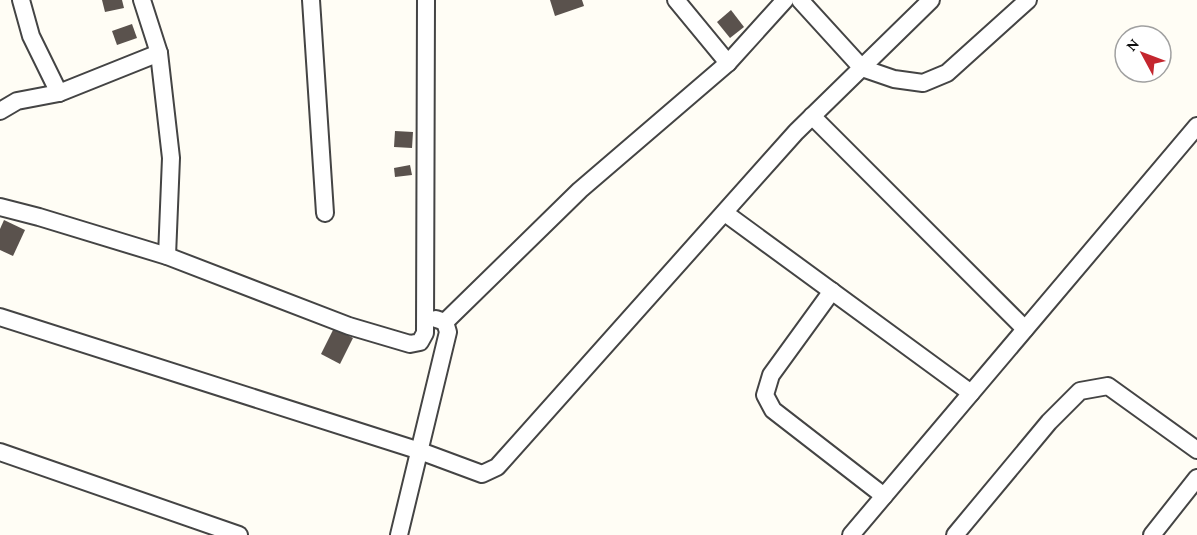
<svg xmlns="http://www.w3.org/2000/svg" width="1197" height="535" viewBox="0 0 1197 535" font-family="'Crimson Pro',serif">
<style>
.building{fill:#5a524d}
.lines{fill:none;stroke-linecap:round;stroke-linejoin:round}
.minor-casing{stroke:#444;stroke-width:20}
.minor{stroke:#fff;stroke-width:16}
</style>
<rect width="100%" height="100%" fill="#fffdf5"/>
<g class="building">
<path d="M102,0H122L124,8L105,12Z"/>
<path d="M550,0H582L584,6L555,16Z"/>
<path d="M731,10L744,27L730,38L717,22Z"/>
<path d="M132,24L137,38L117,45L112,31Z"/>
<path d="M395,131L413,132L412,148L394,147Z"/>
<path d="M410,165L412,175L395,177L394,168Z"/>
<path d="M4,220L25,230L13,256L0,250V229Z"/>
<path d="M334,328L353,338L340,364L321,354Z"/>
</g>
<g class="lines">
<defs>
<g id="minor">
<path d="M21,0L31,36L59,93"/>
<path d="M142,0L159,53L171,158L167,256"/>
<path d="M311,0L325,213"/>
<path d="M676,0L728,63"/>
<path d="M800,0L862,68L894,79L923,83L947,73L1028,0"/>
<path d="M0,111L17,101L59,93L159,53"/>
<path d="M812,116L1025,329"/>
<path d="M0,207L39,217L167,256L349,326L410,344L420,342L425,333L426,0"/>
<path d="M725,213L971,393"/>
<path d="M832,291L771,375L765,395L773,410L884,496"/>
<path d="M0,317L420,451L482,474L497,467L796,132L931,0"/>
<path d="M445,322L580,190L728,63L785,0"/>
<path d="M0,452L239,535"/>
<path d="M399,535L448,332L445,322L436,319"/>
<path d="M851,535L1197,126"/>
<path d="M955,535L1049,422L1080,391L1108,386L1197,450"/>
<path d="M1152,535L1197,478"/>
</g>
</defs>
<use href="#minor" class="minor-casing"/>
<use href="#minor" class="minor"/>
</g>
<g transform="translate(1143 54) rotate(311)"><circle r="28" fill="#ffffff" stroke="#a0a0a0" stroke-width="1.5"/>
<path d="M0-4.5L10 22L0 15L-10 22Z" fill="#c4262e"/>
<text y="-9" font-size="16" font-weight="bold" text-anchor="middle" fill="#111111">N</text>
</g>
</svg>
